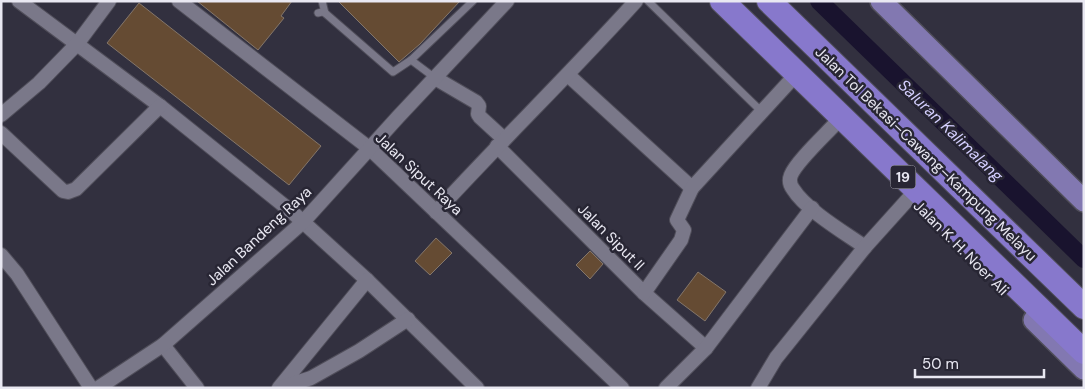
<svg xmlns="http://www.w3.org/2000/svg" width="1085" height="389" viewBox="0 0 1085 389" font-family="'DM Sans',sans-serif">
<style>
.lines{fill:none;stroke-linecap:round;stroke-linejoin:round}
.canal{stroke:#19132e;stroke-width:18}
.building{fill:#654b33;stroke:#84766a}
.lane-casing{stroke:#504e5a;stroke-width:9}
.street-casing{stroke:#504e5a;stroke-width:16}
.primary-casing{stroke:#504e5a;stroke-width:24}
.highway-casing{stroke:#504e5a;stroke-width:26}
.lane{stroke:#7a7889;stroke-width:7}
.street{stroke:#7a7889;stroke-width:14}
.primary{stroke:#8278b1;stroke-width:21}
.highway{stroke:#8778cc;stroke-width:24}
.labels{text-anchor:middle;stroke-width:5;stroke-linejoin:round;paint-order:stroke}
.shield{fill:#282634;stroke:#afaeb9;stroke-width:1}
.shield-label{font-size:14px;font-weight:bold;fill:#e9e8f2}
.street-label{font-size:15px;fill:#e9e8f2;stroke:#282634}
.water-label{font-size:16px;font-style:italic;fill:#d4cffe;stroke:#282634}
</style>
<rect width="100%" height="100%" fill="#32303f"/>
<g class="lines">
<path class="canal" d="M819,1L1084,259"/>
</g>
<g class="building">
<path d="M197,1H292L281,16L284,18L258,50Z"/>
<path d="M338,1H460L420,44L399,62Z"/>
<path d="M139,3L321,146L289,185L107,43Z"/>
<path d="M436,238L452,253L430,275L415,261Z"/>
<path d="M590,251L603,264L590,279L576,265Z"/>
<path d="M698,272L726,292L705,321L677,300Z"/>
</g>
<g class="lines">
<defs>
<g id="lane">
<path d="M322,1L325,13"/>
<path d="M648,1L762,112"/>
<path d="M318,13L322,12L325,13L393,72L411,60L473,1"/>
<path d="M411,60L435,78"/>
</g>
<g id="street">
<path d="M19,1L160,106L292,212L367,280L477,388"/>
<path d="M179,1L369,148L622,388"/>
<path d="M568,75L692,188"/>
<path d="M435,78L476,102L479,106L478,114L480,117L504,139"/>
<path d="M1,115L39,83L77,44L109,1"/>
<path d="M836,123C826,134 796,162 791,175C789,180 790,185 793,189C806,210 845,233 865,247"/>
<path d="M1,133L63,191L68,192L76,189L160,106"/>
<path d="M497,146L644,293L706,348"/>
<path d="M436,212C502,140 571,73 636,1"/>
<path d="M1,255L17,274L91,388"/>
<path d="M644,293L681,240L684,230L677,220L692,188L791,80"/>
<path d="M163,345L197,388"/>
<path d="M98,388L163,345L303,222L398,117L507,1"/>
<path d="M279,388L367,280"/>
<path d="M280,388L311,378L359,351L408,319"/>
<path d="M666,388L706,348L812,208"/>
<path d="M758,388L776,358L865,247L910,197"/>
</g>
<g id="primary">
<path d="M881,1L1084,201"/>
<path d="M1034,320L1084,369"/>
</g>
<g id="highway">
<path d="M722,1L1084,352"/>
<path d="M769,1L1084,307"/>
</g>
</defs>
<use href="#lane" class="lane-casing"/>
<use href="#street" class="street-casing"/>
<use href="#primary" class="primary-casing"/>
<use href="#highway" class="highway-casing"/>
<use href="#lane" class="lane"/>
<use href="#street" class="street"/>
<use href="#primary" class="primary"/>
<use href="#highway" class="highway"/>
</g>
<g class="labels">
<rect class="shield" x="890.5" y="165.5" width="25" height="23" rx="4"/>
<g class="shield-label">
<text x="903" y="182">19</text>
</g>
<g class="street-label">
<text transform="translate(926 154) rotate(44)" y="5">Jalan Tol Bekasi–Cawang–Kampung Melayu</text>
<text transform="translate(419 174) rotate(43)" y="5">Jalan Siput Raya</text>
<text transform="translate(259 236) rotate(-43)" y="5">Jalan Bandeng Raya</text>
<text transform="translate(611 237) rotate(45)" y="5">Jalan Siput II</text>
<text transform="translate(961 248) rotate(45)" y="5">Jalan K. H. Noer Ali</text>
</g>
<g class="water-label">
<text transform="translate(951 130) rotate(44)" y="6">Saluran Kalimalang</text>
</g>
</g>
<rect width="1085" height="389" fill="none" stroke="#e9e8f2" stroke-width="5"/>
<path d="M915 369v8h129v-8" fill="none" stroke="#e9e8f2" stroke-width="2.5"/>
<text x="922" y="369" font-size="15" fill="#e9e8f2" stroke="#282634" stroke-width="4" paint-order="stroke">50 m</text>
</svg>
